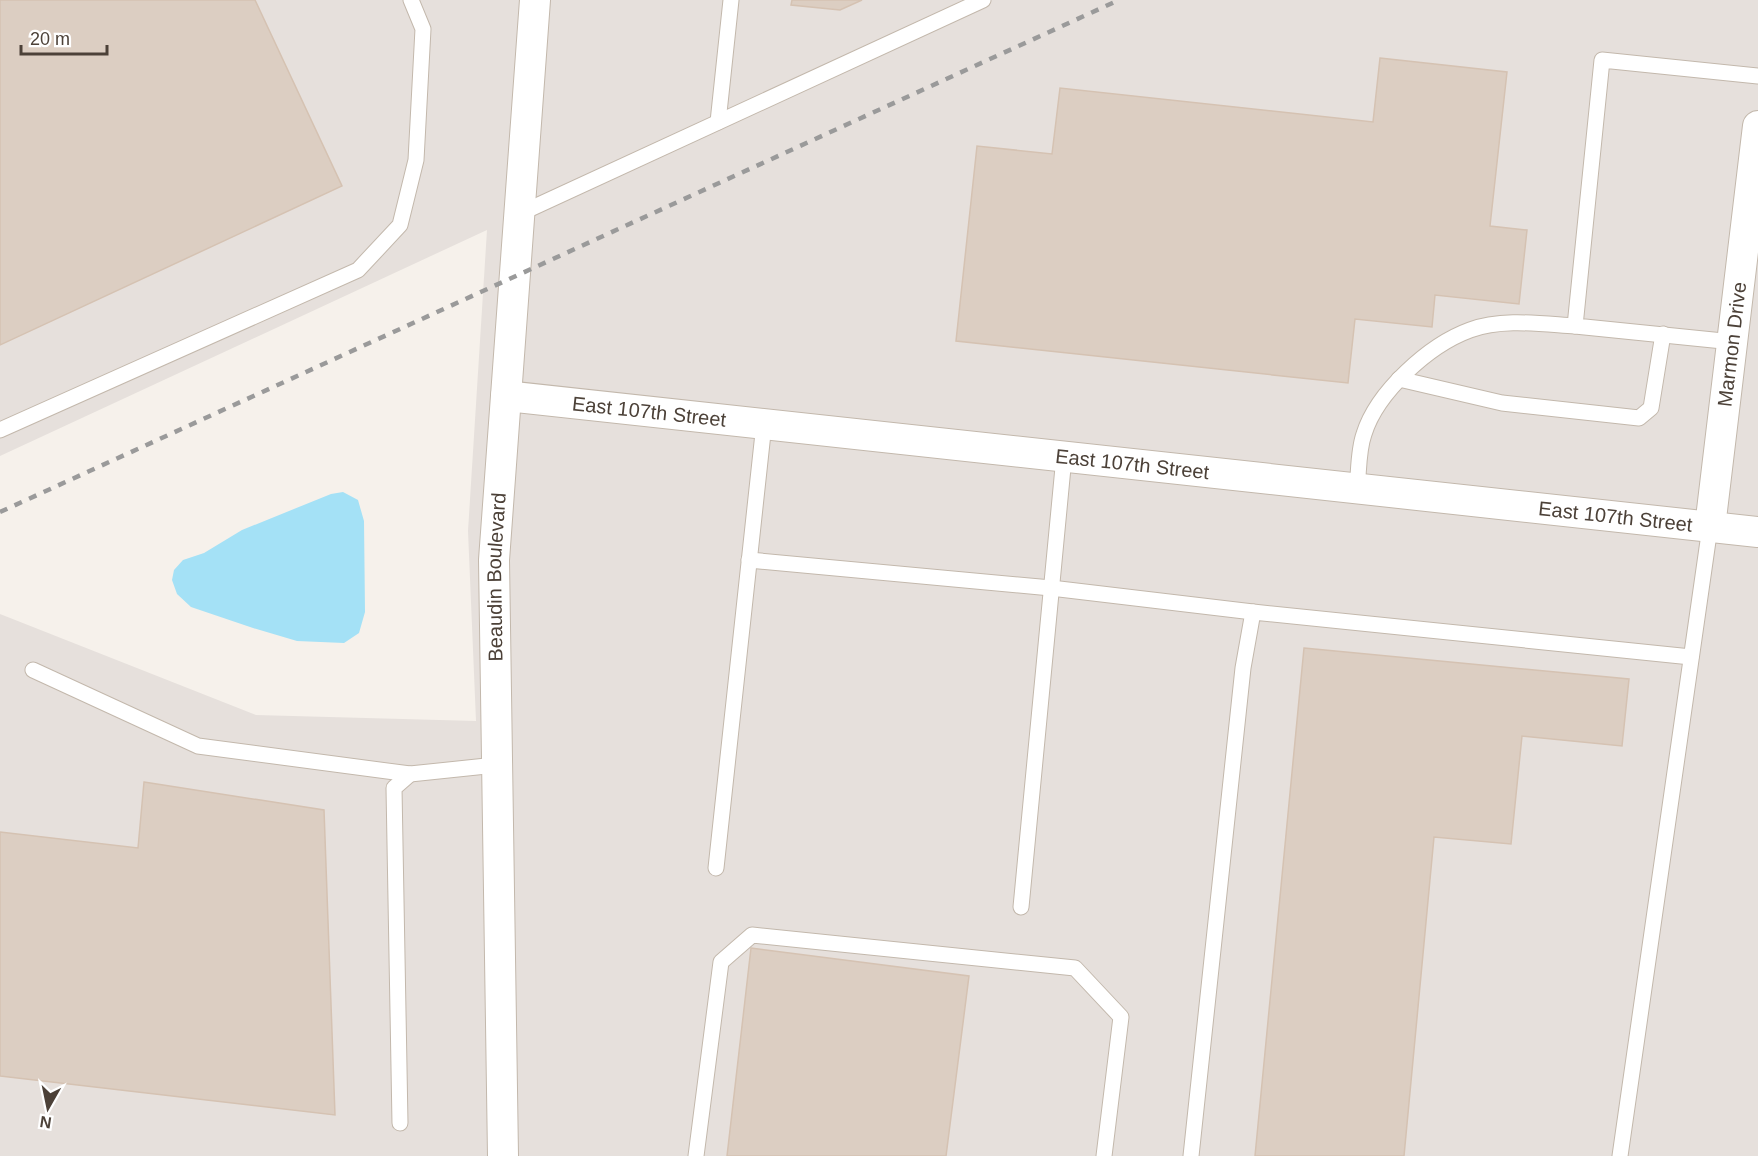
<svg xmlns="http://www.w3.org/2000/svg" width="1758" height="1156" viewBox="0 0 1758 1156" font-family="Arial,sans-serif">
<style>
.industrial{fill:#e6e0dc}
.water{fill:#a4e1f6}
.building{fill:#dccec2;stroke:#d5c2b2;stroke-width:1.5}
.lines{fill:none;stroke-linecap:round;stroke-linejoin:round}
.lane-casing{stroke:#c3b8ac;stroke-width:17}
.street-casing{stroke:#c3b8ac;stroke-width:32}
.lane{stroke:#fff;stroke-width:15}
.street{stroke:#fff;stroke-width:30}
.rail{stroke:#9a9a9a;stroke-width:4.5;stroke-dasharray:8 8;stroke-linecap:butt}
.labels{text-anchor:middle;stroke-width:5;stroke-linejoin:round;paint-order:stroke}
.street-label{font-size:20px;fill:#4c4138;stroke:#fff}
</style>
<rect width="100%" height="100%" fill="#f6f1eb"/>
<path class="industrial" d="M0,0H1758V1156H0V614L256,715L476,721L468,531L487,230L0,456Z"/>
<path class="water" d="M343,492L358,500L364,521L365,612L359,633L344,643L297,641L253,628L191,607L177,594L172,580L174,570L183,560L204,553L242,530L331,494Z"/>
<g class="building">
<path d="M0,0H255L342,186L0,345Z"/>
<path d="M792,0H862L840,10L791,5Z"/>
<path d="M1380,58L1507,72L1490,226L1527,230L1519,304L1435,295L1432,327L1355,319L1348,383L956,341L977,146L1052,154L1060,88L1373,122Z"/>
<path d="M1304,648L1629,679L1622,746L1522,736L1511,844L1434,837L1404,1156H1255Z"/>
<path d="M144,782L324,810L335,1115L0,1076V832L138,848Z"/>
<path d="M751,948L969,976L946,1156H727Z"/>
</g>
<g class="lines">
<defs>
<g id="lane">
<path d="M718,122L731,0"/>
<path d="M519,214L983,0"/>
<path d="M1733,342L1575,326L1602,60L1758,76"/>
<path d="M1399,379L1502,403L1639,418L1651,408L1663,334"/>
<path d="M0,430L358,270L400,225L416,160L423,29L411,0"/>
<path d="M1357,489C1359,471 1358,451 1364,434C1377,392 1429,345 1470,330C1502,318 1542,324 1575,326"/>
<path d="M749,560L1051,588L1253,612"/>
<path d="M33,670L198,746L410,774L496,765"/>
<path d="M716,868L764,424"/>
<path d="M1021,907L1064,457"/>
<path d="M400,1123L394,788L410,774"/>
<path d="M696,1156L721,962L752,935L1075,968L1121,1017L1104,1156"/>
<path d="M1191,1156L1243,668L1253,612L1691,657"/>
<path d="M1620,1156L1710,527"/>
</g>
<g id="street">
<path id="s1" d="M506,396L1758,532"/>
<path id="s2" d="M1710,527L1758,126"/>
<path id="s3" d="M503,1156L494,560L535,0"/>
</g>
</defs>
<use href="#lane" class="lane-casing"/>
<use href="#street" class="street-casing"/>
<use href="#lane" class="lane"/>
<use href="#street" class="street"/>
<path class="rail" d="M0,512L1119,0"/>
</g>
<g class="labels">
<g class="street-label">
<text dy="7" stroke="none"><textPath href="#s2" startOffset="184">Marmon Drive</textPath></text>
<text dy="7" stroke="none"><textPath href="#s1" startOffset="144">East 107th Street</textPath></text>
<text dy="7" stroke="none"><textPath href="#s1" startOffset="630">East 107th Street</textPath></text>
<text dy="7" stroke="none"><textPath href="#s1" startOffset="1116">East 107th Street</textPath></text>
<text dy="7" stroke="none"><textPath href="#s3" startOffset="579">Beaudin Boulevard</textPath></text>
</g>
</g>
<g transform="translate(48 1108) rotate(189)" stroke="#ffffff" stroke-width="4.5" paint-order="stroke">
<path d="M0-4.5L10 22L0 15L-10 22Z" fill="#4c4138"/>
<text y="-9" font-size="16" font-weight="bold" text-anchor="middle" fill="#4c4138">N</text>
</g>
<path d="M21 45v9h86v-9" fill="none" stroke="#4c4138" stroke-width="3"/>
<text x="30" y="45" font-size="18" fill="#4c4138" stroke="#ffffff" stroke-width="4.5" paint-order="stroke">20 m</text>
</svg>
